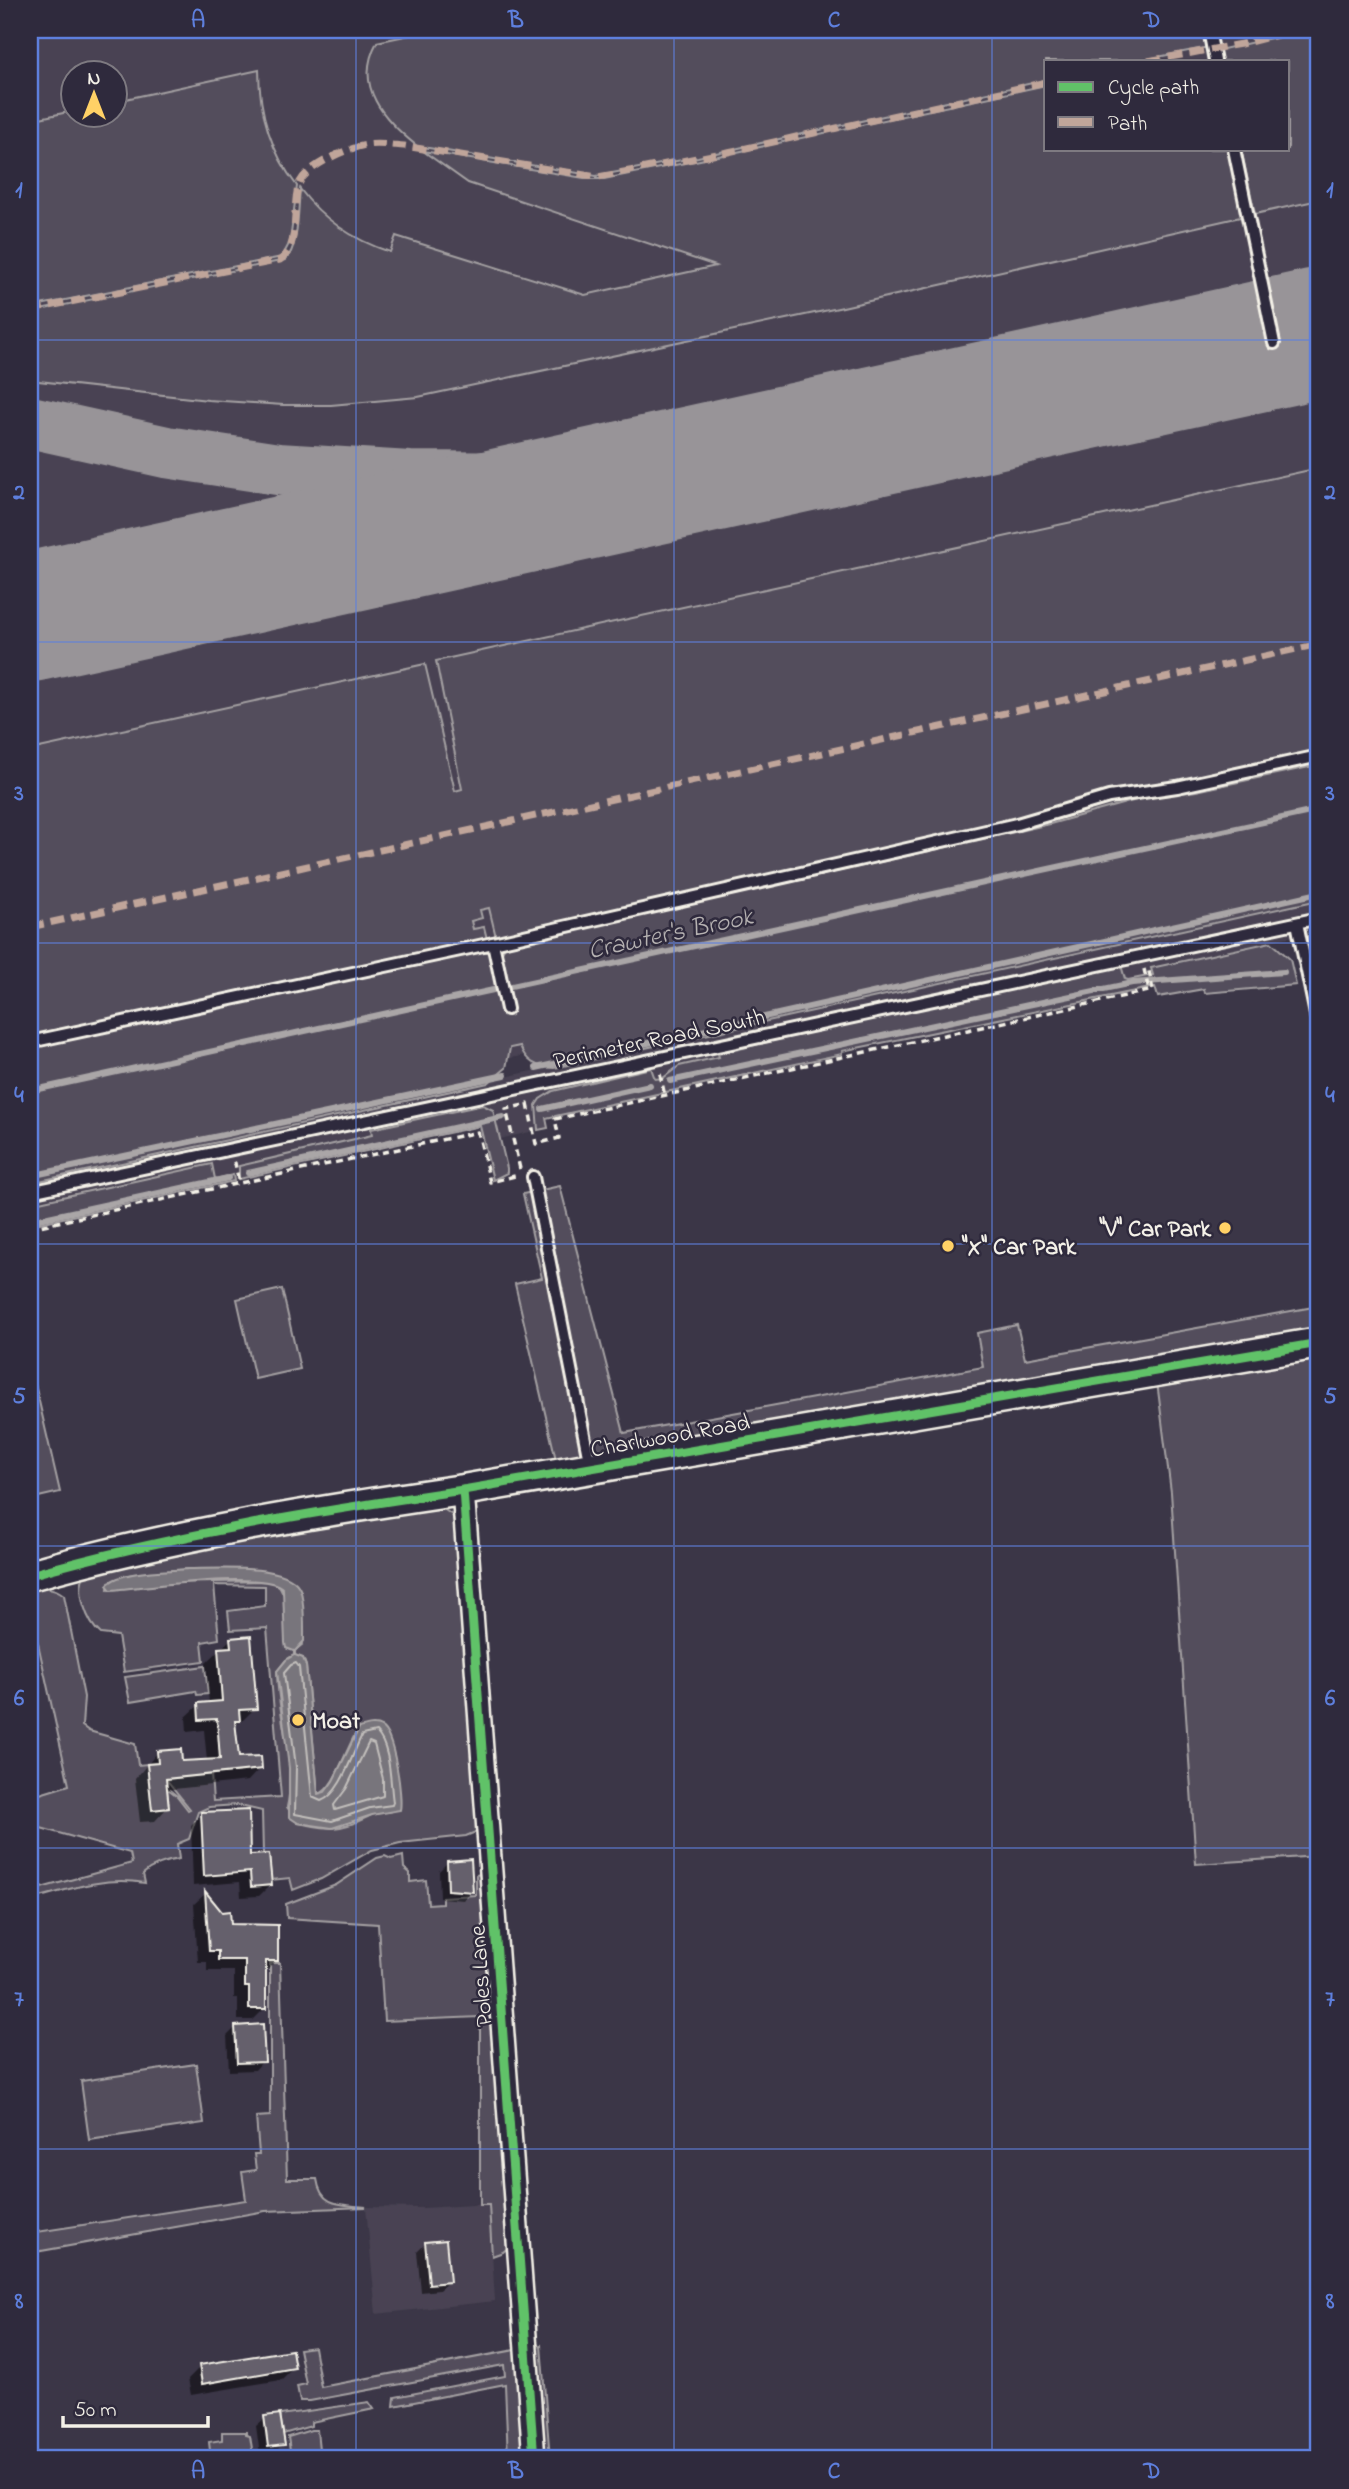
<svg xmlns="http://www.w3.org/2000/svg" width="1349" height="2489" viewBox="0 0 1349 2489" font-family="'Indie Flower',sans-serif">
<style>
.built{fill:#484352;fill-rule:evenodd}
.green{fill:#534e5c;stroke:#a4a0a2;stroke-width:2;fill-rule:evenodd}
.water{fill:#78747b;stroke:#aaa6a7;stroke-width:2}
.shadow{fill:#0007}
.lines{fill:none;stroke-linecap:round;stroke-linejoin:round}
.shore{stroke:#c2bfbc;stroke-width:2}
.stream{stroke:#aaa6a7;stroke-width:6}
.taxiway{stroke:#989498;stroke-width:52}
.runway{stroke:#989498;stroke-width:130}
.building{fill:#65616c;stroke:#f4f1e8;stroke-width:2}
.lane-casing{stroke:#f4f1e8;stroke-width:16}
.street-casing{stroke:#f4f1e8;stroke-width:26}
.secondary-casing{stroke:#f4f1e8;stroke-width:35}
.path{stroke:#f4f1e8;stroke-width:3.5;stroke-dasharray:7 5;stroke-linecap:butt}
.lane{stroke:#2f2a3d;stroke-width:10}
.street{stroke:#2f2a3d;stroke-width:21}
.secondary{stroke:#2f2a3d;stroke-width:30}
.quiet{stroke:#c0a59a;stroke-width:7;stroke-dasharray:14 7;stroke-linecap:butt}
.cycleway-casing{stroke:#2f2a3d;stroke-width:13}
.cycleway{stroke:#61c268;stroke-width:9}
.grid{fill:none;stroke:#5e7fdd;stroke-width:2;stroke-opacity:0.55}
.poi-dot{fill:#ffd166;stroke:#2f2a3d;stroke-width:2.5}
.labels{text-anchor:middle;stroke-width:5;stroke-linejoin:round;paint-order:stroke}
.street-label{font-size:24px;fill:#f4f1e8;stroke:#2f2a3d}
.poi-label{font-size:24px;font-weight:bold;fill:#f4f1e8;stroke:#2f2a3d;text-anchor:start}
.water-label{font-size:26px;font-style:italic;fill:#b6b2b2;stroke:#2f2a3d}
.neatline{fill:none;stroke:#5e7fdd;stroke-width:2.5}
.grid-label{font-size:23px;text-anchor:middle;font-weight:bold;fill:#5e7fdd}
</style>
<rect width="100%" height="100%" fill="#3b3647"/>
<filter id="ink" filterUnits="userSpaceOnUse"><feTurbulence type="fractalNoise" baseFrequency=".0143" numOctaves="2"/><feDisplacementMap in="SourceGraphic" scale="14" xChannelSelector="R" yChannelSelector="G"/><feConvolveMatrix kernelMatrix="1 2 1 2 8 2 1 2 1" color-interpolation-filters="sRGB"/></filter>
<g filter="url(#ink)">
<g class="built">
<path d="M30,30H1319V880L30,1164ZM1046,61H1288V149H1046ZM74,74H116V116H74Z"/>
<path d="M1319,900V930L1152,968L1153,975L535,1108L538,1130L500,1139L493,1113L240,1166L239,1180L30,1223V1179L1003,970Z"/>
<path d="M489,2204L495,2301L376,2314L366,2207L423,2208Z"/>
</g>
<g class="green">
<path d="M433,30H1205L1209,47L1137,61H1046V80L698,157L596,176L417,146C384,120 353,86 377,42Z"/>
<path d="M1306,30H1319V200L1255,214L1241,149H1288V61H1222L1219,50Z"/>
<path d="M259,70C259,112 271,152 297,186L290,242L282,257L30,307V120L73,111L74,116H116V101Z"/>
<path d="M1046,85V149H1231L1245,216L843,307L418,397L331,405H283L208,400L30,380V312L285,260C299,249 298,207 300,189C323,220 354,240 390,252L396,236L585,295L716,266L468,183L423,151L590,179H604L700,160Z"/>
<path d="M1319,468V753L496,937L489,908L480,910L482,918L471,921L473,929L484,927L487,939L30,1039V750L425,664L455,791L462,789L436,661Z"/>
<path d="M1319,765V900L554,1068C536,1067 526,1062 520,1046L510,1048L506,1068L488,1083L30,1183V1048L479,951L487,952L490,956L501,1009L512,1007L501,954L505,946L1050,824L1140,799L1196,791Z"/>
<path d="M1271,942L1290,959L1296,985L1205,993L1204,989L1158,997L1155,987L842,1051V1054L546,1118L548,1128L538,1130L536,1105L540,1099L553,1091L651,1068L655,1079L663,1078L679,1066L719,1057L718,1054L772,1041L1121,965L1125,979L1128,980L1153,975L1151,968Z"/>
<path d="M483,1105L493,1110L507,1168V1173L493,1180L480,1126L239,1179V1166L372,1135L371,1129Z"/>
<path d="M212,1164L215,1179L233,1175L234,1181L30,1225V1204Z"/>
<path d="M560,1186L624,1433L983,1367L977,1333L1017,1325L1025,1359L1319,1306V1328L1163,1356L999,1383L557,1464L515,1284L542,1278L523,1194Z"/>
<path d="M282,1289L300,1369L255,1379L237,1299Z"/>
<path d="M1319,1360V1856L1196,1864L1171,1492L1157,1382Z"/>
<path d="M35,1384L60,1492L30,1499V1385Z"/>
<path d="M439,1506L452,1515L461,1538L478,1831L466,1836L400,1843L372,1850L321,1879L293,1890L290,1878L271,1880L269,1855L263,1854L262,1811L236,1805L209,1807L198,1812L189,1839L177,1844L179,1859C165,1861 153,1865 143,1874L145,1883C104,1876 69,1889 30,1900V1891L132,1863L130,1853L30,1825V1797L69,1785L34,1625L30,1617V1591C42,1587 53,1586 64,1595L84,1697L82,1726L89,1731L135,1744L138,1765L147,1764L152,1810L169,1808L167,1788L177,1796L188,1810L190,1809L166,1779L211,1774L213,1801L281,1797L267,1628L230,1630L228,1611L265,1606V1586L214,1585L219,1639L202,1642L204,1661L124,1672L118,1636L101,1634C87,1623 75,1590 85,1574L183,1547ZM188,1569L251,1570L301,1591L303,1644L294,1651L286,1648L285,1597L279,1585L266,1581L169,1583L108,1589L109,1582L127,1575ZM294,1655L303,1658L306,1666L318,1794C336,1790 347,1743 359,1728L378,1726L399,1784V1798C383,1810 353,1827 333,1828C321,1828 310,1825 298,1823L287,1807C297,1762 277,1716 277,1671L286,1660Z"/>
<path d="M205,1666L208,1694L197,1695L196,1691L130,1702L125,1677Z"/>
<path d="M479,1848L481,1850L510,2246L503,2252L492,2256L489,2205H480V2017L384,2021L378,1924L287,1918L286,1904L336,1885L377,1858L385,1856L391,1859L403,1856L404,1868L410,1873V1882L426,1880L428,1904L442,1903V1897L476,1895V1875L480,1874Z"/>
<path d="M270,1963H280L287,2179H317C321,2208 342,2204 366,2207L265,2211L30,2253V2233L246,2200L242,2172L256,2170L254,2154H259L256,2117L270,2116Z"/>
<path d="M196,2064L204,2123L89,2140L81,2081Z"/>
<path d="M541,2345L550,2459H508L505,2384L394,2406L395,2397L505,2376L504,2365L310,2401H300L297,2386L306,2384L299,2349L314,2347L321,2387Z"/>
<path d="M369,2402L374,2409L311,2422V2426L283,2434L280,2415Z"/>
<path d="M311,2430H317L320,2459H211L209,2442L222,2440V2432H246V2435L250,2436L253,2455L290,2451L288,2437Z"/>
</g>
<path class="water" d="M188,1569C213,1569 286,1563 299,1587C305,1597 304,1629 304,1641L295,1651V1655L303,1658L306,1666L318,1794L325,1792L333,1781L359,1728C366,1726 374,1723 381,1727C394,1733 403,1797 400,1810L372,1815L332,1828L298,1823L289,1817V1768L277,1671L286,1660L294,1655V1651L286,1648L285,1643L283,1589C266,1569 141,1588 111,1590L107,1585C120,1570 168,1571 188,1569Z"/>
<g class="shadow">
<path d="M231,1639L255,1708L242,1721L234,1725L237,1759L260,1768L248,1781L165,1790L167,1808L155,1821L140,1822L135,1779L158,1752L180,1763L207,1761L204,1730L187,1732L186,1717L199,1705L209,1704L206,1663Z"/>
<path d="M202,1814L249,1857L270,1885L259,1896L241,1897L240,1882L193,1886L191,1825Z"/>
<path d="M447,1863L472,1891L463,1900L440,1898L439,1871Z"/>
<path d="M205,1894L229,1926L277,1960L265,1972L264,2009L253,2020H238V1998H234V1971H207V1962H198L194,1904Z"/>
<path d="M235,2028L263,2061L255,2070L229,2071L227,2036Z"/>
<path d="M426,2243L448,2282L439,2290L421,2292L417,2252Z"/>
<path d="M200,2367L293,2368L281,2380L191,2395L188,2379Z"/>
<path d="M265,2418L283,2444L274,2453L260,2455L256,2426Z"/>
</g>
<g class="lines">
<g class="shore">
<path d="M296,1663L299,1667L312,1797L321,1801C341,1794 352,1754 362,1735L376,1732C391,1746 390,1783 393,1802L392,1805L370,1808L332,1821L295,1814L296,1767L284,1673L291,1665Z"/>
<path d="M369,1742L374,1744L383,1779V1796L335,1810L334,1805L346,1789Z"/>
</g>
<g class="stream">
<path d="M536,1068L1319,893"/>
<path d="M670,1081L1132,983L1284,972"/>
<path d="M30,1091L1319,810"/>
<path d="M542,1109L650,1085"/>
<path d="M248,1173L503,1117"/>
<path d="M30,1176L505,1075"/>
<path d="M30,1221L228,1178"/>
</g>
<path class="taxiway" d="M30,422L166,452L278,469L410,477L560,478L669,470L838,442"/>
<path class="runway" d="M30,617L1319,333"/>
</g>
<g class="building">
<path d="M251,1636L257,1709L239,1710L240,1721H235L239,1757L261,1756L262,1769L166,1779L169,1808L152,1810L147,1764L158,1763L157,1751L181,1749L182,1761L220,1759L217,1719L199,1720L198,1703L222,1701L218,1648L231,1647L230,1638Z"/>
<path d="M249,1810L250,1855L269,1854L272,1885L251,1887L250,1872L204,1876L201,1812Z"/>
<path d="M471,1859L473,1892L448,1890L447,1861Z"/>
<path d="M205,1891L222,1912L230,1911L231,1924L278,1925V1961H266V2009H249V1987H245V1960H218V1951H209Z"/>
<path d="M263,2024L265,2062L237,2063L235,2026Z"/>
<path d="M446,2240L450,2282L429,2284L425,2242Z"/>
<path d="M292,2350L295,2368L202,2384L199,2365Z"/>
<path d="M280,2414L285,2445L268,2447L264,2416Z"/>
</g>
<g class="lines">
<defs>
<g id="lane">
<path d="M1209,30L1215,61"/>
<path d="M1234,149L1274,343"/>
<path d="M1297,923L1319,1029"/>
<path d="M493,943L507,1009"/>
<path d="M30,1042L493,943L1017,824L1109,797L1177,787L1319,756"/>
<path d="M533,1177L590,1465"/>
<path d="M30,1192L1319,918"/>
</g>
<path id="street" d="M463,1490L534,2459"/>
<path id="secondary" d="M30,1575C171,1535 318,1511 463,1490L1319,1343"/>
</defs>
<use href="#lane" class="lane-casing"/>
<use href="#street" class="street-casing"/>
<use href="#secondary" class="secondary-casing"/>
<g class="path">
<path d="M1144,969L1149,991"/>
<path d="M660,1074L665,1096"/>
<path d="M233,1164L235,1163L239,1183"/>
<path d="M520,1169L506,1109L528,1104L536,1144L559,1138L555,1119L1153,990L1148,967"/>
<path d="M30,1228L478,1132L490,1182L519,1175"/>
</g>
<use href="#lane" class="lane"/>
<use href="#street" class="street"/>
<use href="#secondary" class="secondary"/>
<g class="quiet">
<path d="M1148,61L1241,44L1298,30"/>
<path d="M30,310L280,260C302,246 290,204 300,182C308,165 348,148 366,145C378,143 391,145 404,146L598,177L728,152L1046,82"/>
<path d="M30,927L1319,644"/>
</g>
<defs>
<g id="cycleway">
<path d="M463,1490L534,2459"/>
<path d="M30,1575C171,1535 318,1511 463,1490L1319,1343"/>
</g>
</defs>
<use href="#cycleway" class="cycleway-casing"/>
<use href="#cycleway" class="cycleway"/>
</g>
</g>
<path class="grid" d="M356,30V2459M674,30V2459M992,30V2459M30,340H1319M30,642H1319M30,943H1319M30,1244H1319M30,1546H1319M30,1848H1319M30,2149H1319"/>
<g class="poi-dot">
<circle cx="1225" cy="1228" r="7"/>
<circle cx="948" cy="1246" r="7"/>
<circle cx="298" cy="1720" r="7"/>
</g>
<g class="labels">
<g class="street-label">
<text transform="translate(659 1038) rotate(-12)" y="8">Perimeter Road South</text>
<text transform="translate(670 1435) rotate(-10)" y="8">Charlwood Road</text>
<text transform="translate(480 1976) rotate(-94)" y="8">Poles Lane</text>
</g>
<g class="poi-label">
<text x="1211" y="1236" text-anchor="end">"V" Car Park</text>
<text x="962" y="1254">"X" Car Park</text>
<text x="312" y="1728">Moat</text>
</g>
<g class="water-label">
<text transform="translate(670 932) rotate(-12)" y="9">Crawter's Brook</text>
</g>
</g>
<rect width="1349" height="2489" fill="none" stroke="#2f2a3d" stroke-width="77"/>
<rect x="1044" y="60" width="245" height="91" fill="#2f2a3d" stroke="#7e7a81" stroke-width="2"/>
<rect x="1058" y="82" width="35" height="10" fill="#61c268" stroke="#7e7a81" stroke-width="2"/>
<text x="1108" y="94" font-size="21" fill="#f4f1e8">Cycle path</text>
<rect x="1058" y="117" width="35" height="10" fill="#c0a59a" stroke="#7e7a81" stroke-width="2"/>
<text x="1108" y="130" font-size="21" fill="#f4f1e8">Path</text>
<g transform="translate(94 94)"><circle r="33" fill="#2f2a3d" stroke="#7e7a81" stroke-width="2"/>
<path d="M0-5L12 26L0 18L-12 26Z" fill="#ffd166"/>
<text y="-10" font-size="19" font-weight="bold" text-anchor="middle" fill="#f4f1e8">N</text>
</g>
<path d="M63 2416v10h145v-10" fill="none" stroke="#f4f1e8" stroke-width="3.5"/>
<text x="74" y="2416" font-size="21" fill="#f4f1e8" stroke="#2f2a3d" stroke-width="5" paint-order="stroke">50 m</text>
<rect x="38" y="38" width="1272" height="2412" class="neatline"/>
<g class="grid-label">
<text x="198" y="27">A</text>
<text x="516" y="27">B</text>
<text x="834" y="27">C</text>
<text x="1152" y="27">D</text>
<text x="19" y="197">1</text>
<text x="1330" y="197">1</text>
<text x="19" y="499">2</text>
<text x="1330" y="499">2</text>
<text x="19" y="800">3</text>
<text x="1330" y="800">3</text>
<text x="19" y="1102">4</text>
<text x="1330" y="1102">4</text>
<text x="19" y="1403">5</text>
<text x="1330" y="1403">5</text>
<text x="19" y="1705">6</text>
<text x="1330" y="1705">6</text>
<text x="19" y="2006">7</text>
<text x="1330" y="2006">7</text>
<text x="19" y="2308">8</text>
<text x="1330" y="2308">8</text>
<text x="198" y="2478">A</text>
<text x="516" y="2478">B</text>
<text x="834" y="2478">C</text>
<text x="1152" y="2478">D</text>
</g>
</svg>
